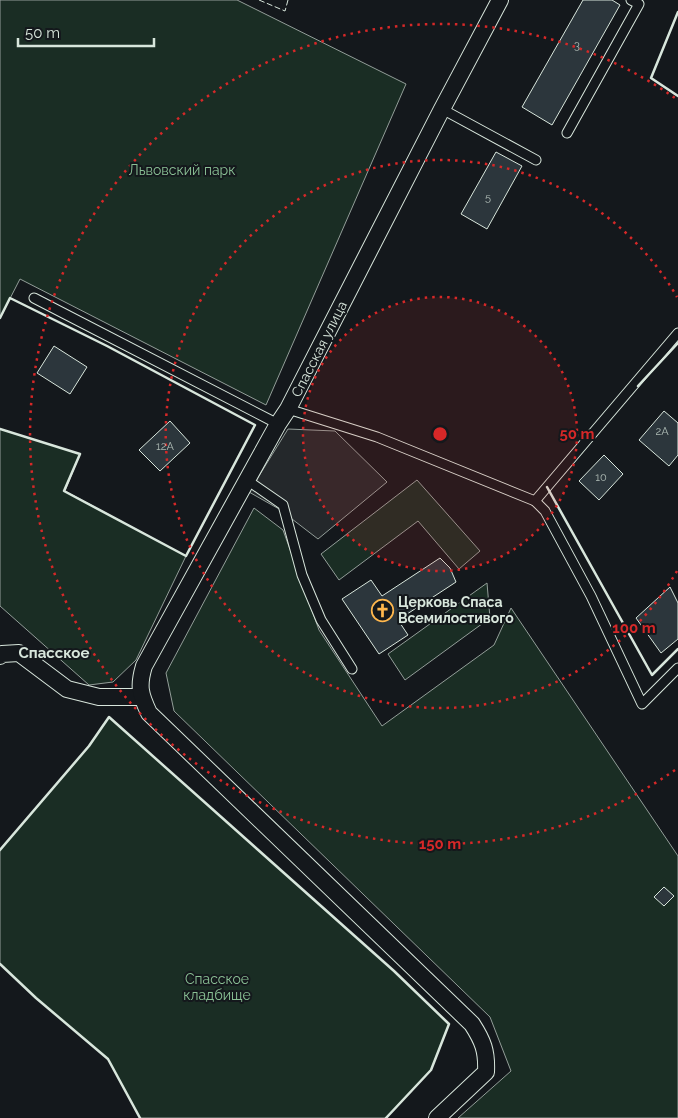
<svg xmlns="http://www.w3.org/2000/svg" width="678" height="1118" viewBox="0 0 678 1118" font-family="Raleway,sans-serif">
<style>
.green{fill:#1a2d24;stroke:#939e99}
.parking{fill:#24282b;stroke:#939e99}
.building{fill:#2c363c;stroke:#d8e6dc}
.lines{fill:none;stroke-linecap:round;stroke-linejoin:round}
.service-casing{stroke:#d8e6dc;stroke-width:11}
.minor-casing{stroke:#d8e6dc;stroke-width:18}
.service{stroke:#14181c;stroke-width:9}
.minor{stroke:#14181c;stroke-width:16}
.fence{stroke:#d8e6dc;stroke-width:1;stroke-dasharray:6 2.5;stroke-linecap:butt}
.wall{stroke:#d8e6dc;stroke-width:2.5}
.ring{fill:none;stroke:#d62828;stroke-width:2.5;stroke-dasharray:2.5 5}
.labels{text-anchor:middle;stroke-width:4;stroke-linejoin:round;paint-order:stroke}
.number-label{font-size:11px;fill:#adbab4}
.park-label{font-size:14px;fill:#8ac095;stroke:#14181c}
.street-label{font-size:14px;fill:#d8e6dc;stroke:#14181c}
.poi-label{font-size:14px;font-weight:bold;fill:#d8e6dc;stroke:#14181c;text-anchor:start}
.neighbourhood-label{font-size:15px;font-weight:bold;fill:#d8e6dc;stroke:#14181c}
.centre{fill:#d62828;stroke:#14181c;stroke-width:2.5}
.ring-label{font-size:15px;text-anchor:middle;font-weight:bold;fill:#d62828;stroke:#14181c;stroke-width:4;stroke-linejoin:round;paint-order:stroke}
</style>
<rect width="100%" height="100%" fill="#14181c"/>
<g class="green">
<path d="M0,0H237L406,84L266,405L20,279L0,318Z"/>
<path d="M0,429L80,454L65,491L186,556L136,660L113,682L89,685L0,606Z"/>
<path d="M417,480L480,551L459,569L418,521L339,580L321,554Z"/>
<path d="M254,508L283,530L319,630L382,726L494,645L511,608L678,856V1118H458L511,1071L490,1017L174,711L166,673Z"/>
<path d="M487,583L490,618L405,680L388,654Z"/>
<path d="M109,717L394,971L449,1024L431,1070L386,1118H140L108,1059L36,998L0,964V850L89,746Z"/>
</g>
<path class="parking" d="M288,429L335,431L387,482L318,539L279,509L249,492Z"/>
<g class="building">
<path d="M583,0H612L620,5L552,125L522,107Z"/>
<path d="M496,152L522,166L487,229L461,214Z"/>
<path d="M54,346L87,367L70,394L37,373Z"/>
<path d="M664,411L678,423V455L669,466L639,440Z"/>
<path d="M170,421L190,443L160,471L139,450Z"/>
<path d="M604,455L623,474L599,500L579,481Z"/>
<path d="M440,558L450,568L456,582L398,620L408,635L379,654L342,599L371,580L382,596Z"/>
<path d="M670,587L678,603V639L661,653L636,618Z"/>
<path d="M664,887L674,896L664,906L654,897Z"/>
</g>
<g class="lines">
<defs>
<g id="service">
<path d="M442,109L536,160"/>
<path d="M567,133L639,4L631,0"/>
<path d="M34,298L278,424"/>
<path d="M288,409L377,437L535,501L678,333"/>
<path d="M247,480L283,505L302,575L321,620L352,669"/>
<path d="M535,501L545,511L591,596L642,704L678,668"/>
</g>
<g id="minor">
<path d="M0,656L2,654L19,653L67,689L99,697H141"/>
<path d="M437,1118L486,1072C487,1051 483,1041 472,1024L149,713C140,694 138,686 144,666L278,424L288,409L442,109L500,0"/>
</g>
</defs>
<use href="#service" class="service-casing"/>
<use href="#minor" class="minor-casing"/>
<use href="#service" class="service"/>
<use href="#minor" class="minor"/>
<path class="fence" d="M259,0L285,11L288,0"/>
<g class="wall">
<path d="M678,12L651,78L678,96"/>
<path d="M0,318L10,298L107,346L255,425L186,556L64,491L80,454L0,429"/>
<path d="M638,386L678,343"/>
<path d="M547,487L652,675L678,649"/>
<path d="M0,850L89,746L109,717L394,971L449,1024L431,1070L386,1118"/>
<path d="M0,964L36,998L108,1059L140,1118"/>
</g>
</g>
<circle cx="440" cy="434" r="137" fill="#d62828" fill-opacity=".12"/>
<g class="ring">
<circle cx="440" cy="434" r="137"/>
<path d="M677 571A274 274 0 1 1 677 297"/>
<path d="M675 770A410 410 0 1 1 675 98"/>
</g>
<defs>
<symbol id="church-ring" viewBox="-11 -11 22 22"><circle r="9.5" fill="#14181c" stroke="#ffb74d" stroke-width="1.5"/><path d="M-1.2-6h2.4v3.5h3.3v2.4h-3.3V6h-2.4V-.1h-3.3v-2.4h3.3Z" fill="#ffb74d"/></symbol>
</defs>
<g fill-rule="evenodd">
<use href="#church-ring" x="370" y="598" width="25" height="25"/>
</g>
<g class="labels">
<g class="number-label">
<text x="577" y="49">3</text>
<text x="488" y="201">5</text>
<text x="662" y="435">2А</text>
<text x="165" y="450">12А</text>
<text x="601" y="481">10</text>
</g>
<g class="park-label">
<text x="182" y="175">Львовский парк</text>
<text x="217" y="984">Спасское<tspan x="217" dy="16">кладбище</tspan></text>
</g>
<g class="street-label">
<text transform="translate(319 349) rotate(-63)" y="5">Спасская улица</text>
</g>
<g class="poi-label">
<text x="398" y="607">Церковь Спаса<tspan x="398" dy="16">Всемилостивого</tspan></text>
</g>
<g class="neighbourhood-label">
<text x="54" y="658">Спасское</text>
</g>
</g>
<circle cx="440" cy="434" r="8" class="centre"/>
<g class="ring-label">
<text x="577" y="439">50 m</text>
<text x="634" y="633">100 m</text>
<text x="440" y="849">150 m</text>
</g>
<path d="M18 38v8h136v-8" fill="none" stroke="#d8e6dc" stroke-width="2.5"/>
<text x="25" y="38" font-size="15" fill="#d8e6dc" stroke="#14181c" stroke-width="4" paint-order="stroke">50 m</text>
</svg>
